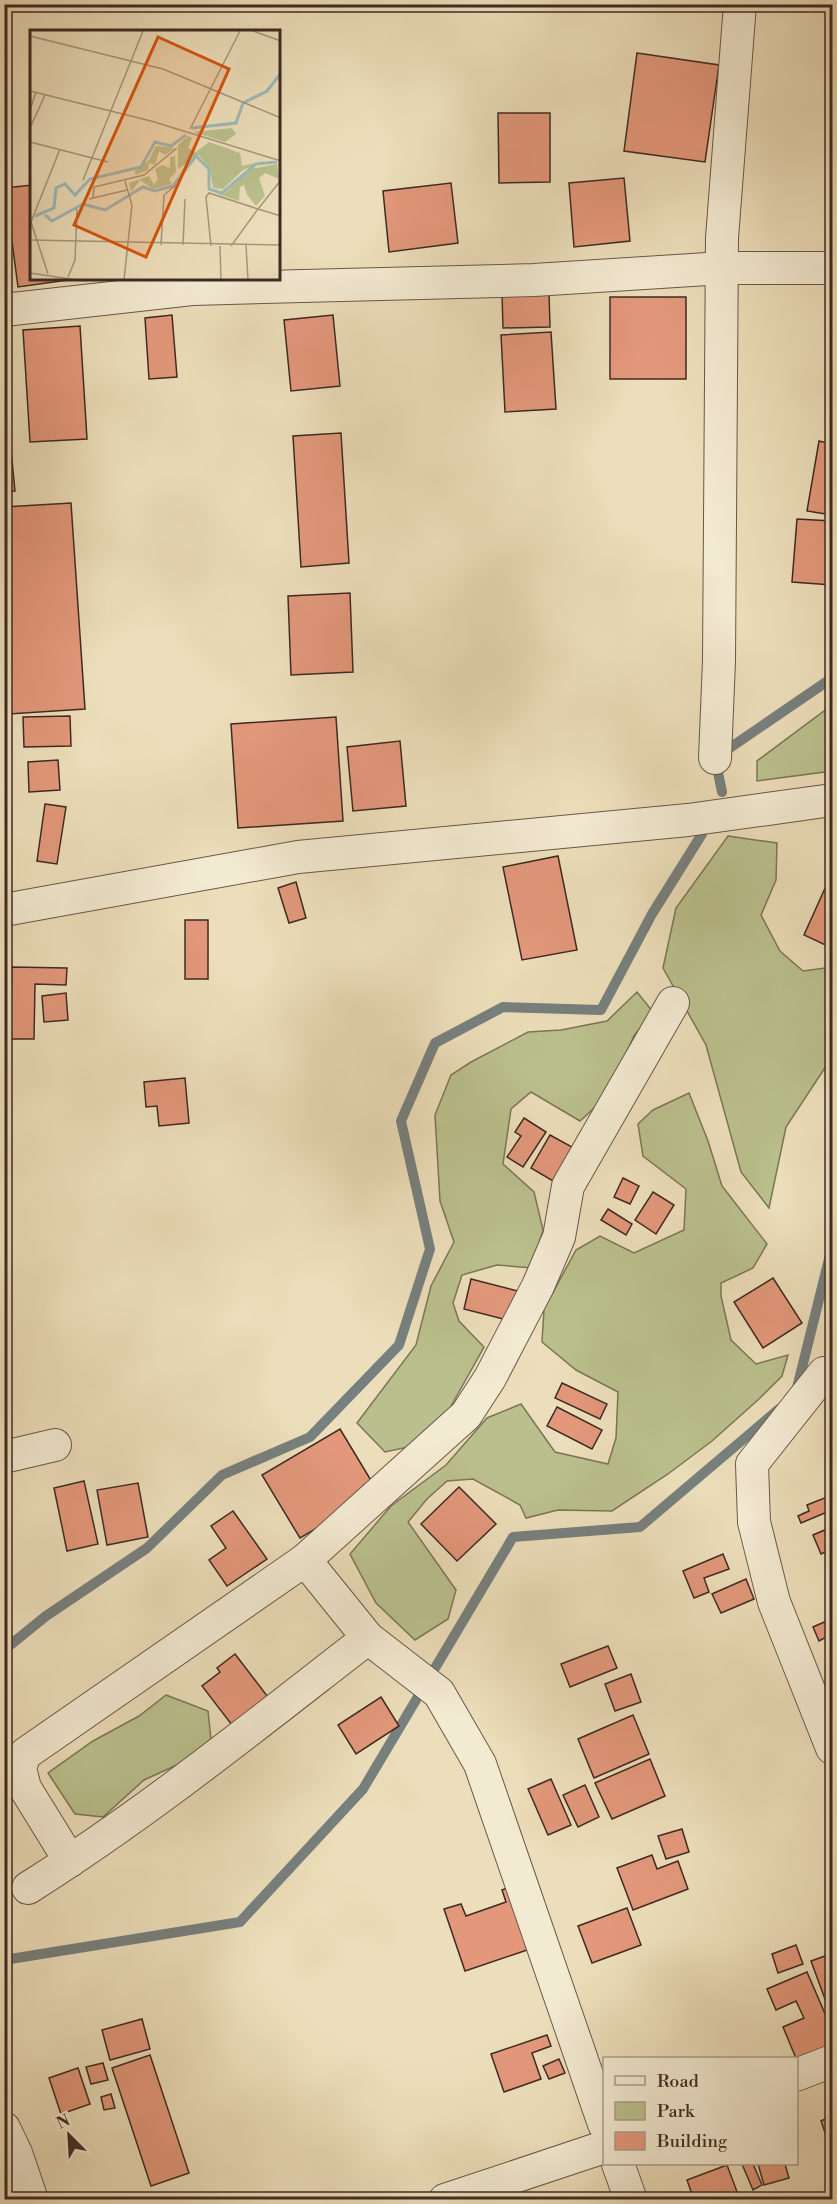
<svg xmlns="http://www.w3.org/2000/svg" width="837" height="2204" viewBox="0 0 837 2204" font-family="'Libre Bodoni',serif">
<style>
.green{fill:#bac08d;stroke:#7c7558;stroke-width:1.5}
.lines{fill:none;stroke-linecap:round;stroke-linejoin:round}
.stream{stroke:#77807e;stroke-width:10}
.building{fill:#e3987b;stroke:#3e2a23;stroke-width:1.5}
.street-casing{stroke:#6a5749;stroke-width:34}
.street{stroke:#f3ead2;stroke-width:32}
.inset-river{fill:none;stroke:#9db9ba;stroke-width:3}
.inset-road{fill:none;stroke:#a6967e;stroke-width:1.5}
.view{fill:#d7540e;fill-opacity:0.15;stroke:#d7540e;stroke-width:3}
.inset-edge{fill:none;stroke:#3e2a23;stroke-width:3}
</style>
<rect width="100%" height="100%" fill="#ecdeba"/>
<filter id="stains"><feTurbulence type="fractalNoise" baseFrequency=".00333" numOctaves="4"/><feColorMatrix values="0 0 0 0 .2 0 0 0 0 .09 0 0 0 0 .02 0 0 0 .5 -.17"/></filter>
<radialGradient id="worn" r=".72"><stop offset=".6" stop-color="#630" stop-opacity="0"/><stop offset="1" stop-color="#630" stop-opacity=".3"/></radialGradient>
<g class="green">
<path d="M832,705V771L757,781V761Z"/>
<path d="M728,836L777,843L776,880L761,915L780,951L803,971L832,967V1057L786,1127L769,1208L741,1172L706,1045L663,968L676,908Z"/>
<path d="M637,992L653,1012L634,1036L606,1097L580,1121L531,1092L511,1109L503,1164L534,1192L543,1230L532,1268L497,1265L462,1275L453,1303L459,1321L484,1347L441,1424L408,1447L385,1452L357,1423L416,1345L431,1286L454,1242L440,1201L435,1115L451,1075L471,1062L528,1032L561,1030L607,1021Z"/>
<path d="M689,1093L708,1141L722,1186L767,1244L753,1268L721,1283V1296L731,1340L756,1364L788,1355L782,1376L759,1399L712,1441L668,1474L612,1511L558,1510L526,1518L520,1505L473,1479L447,1481L427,1499L408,1522L456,1590L448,1619L415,1640L376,1603L350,1554L391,1506L446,1465L487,1418L521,1404L555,1452L608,1464L616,1438L618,1392L576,1370L542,1342L544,1309L576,1250L600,1236L634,1253L684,1230L686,1189L643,1156L638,1124L653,1110Z"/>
<path d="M166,1695L208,1711L212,1749L144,1780L103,1817L75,1814L48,1773L93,1741L139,1716Z"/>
</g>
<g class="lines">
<g class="stream">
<path d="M722,792L715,758L832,678"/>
<path d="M796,1392L832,1247"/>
<path d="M4,1650L46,1616L147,1548L222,1475L310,1437L399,1345L430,1249L401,1121L435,1043L503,1007L601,1010L652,914L702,834"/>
<path d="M4,1960L240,1922L363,1789L513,1537L640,1527L779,1409"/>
</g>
</g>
<g class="building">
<path d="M637,53L719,65L705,162L624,151Z"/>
<path d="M498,113H550V182L499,183Z"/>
<path d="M624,178L630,241L574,247L569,183Z"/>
<path d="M451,183L458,243L389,252L383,191Z"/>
<path d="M32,185V279L68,280L18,287L5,188Z"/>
<path d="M549,292L550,327L503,328L502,293Z"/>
<rect x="610" y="297" width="76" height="82"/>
<path d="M172,315L177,377L149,379L145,318Z"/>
<path d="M333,315L340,386L291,391L284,320Z"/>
<path d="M80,326L87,439L30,442L23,330Z"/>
<path d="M551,332L556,409L505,412L501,335Z"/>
<path d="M4,377L15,491L4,492Z"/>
<path d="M341,433L349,563L301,567L293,436Z"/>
<path d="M819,441L832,444V515L807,511Z"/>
<path d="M71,503L85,709L9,714L4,649V507Z"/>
<path d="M797,519L832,521V585L792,582Z"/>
<path d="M350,593L353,672L291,675L288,596Z"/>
<path d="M70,716L71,746L24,747L23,717Z"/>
<path d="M336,717L343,821L238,828L231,724Z"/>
<path d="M400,741L406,806L353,811L347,747Z"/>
<path d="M58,760L60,790L29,792L28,762Z"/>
<path d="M45,804L66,807L57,864L37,861Z"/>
<path d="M558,856L577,950L522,960L503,867Z"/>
<path d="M296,882L306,918L289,923L278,888Z"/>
<path d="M826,886L832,889V948L804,935Z"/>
<rect x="185" y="920" width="23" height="59"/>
<path d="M12,967L67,968L66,985L35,984L34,1039H10Z"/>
<path d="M66,993L68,1020L44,1022L42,996Z"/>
<path d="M185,1078L189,1123L159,1126L157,1106L146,1107L144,1082Z"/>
<path d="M524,1118L546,1132L523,1167L507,1157L521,1136L515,1132Z"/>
<path d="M550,1135L572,1147L553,1181L531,1168Z"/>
<path d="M623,1178L639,1186L630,1204L614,1197Z"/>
<path d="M653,1192L674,1205L656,1234L635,1220Z"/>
<path d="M608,1209L632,1224L626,1235L601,1220Z"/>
<path d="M773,1278L802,1323L763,1348L734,1302Z"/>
<path d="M471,1279L518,1291L511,1321L464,1309Z"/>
<path d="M562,1383L607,1404L600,1419L555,1398Z"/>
<path d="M557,1407L602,1430L592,1449L547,1426Z"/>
<path d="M340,1429L378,1492L300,1538L262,1475Z"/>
<path d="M84,1481L98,1544L67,1551L54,1488Z"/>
<path d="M138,1483L148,1537L107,1545L97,1490Z"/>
<path d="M459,1487L496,1524L457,1561L421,1524Z"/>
<path d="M832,1495V1510L801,1523L798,1516L809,1511L807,1505Z"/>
<path d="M233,1511L267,1559L227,1586L209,1560L226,1548L211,1526Z"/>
<path d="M832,1527V1549L821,1554L813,1535Z"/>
<path d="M723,1554L729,1569L704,1578L709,1592L694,1598L683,1571Z"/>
<path d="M746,1579L754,1599L721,1613L712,1594Z"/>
<path d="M831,1619L832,1634L819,1641L813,1627Z"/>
<path d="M608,1646L617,1668L570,1687L561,1664Z"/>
<path d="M235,1654L271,1701L235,1729L202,1686L220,1672L217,1668Z"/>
<path d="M631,1674L641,1702L615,1711L605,1684Z"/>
<path d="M381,1697L399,1726L356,1754L338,1725Z"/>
<path d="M633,1715L649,1754L594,1778L578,1739Z"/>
<path d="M650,1759L665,1796L612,1819L595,1783Z"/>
<path d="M551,1779L571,1825L548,1835L528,1789Z"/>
<path d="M585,1785L599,1817L578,1827L563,1795Z"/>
<path d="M682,1829L689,1852L666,1859L658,1836Z"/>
<path d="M652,1855L657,1869L678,1861L688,1889L633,1910L617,1868Z"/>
<path d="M512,1886L533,1948L465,1971L444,1909L461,1904L466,1916L506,1902L502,1890Z"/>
<path d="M627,1908L641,1945L592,1963L578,1926Z"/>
<path d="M796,1945L803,1964L778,1973L772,1954Z"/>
<path d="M825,1956L832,1977V2018L811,1961Z"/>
<path d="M807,1972L832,2030V2048L798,2063L783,2027L804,2018L796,2001L776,2010L767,1989Z"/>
<path d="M142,2019L150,2049L110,2060L102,2030Z"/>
<path d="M547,2035L551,2046L532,2053L541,2079L504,2092L491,2054Z"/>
<path d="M150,2055L189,2173L151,2186L112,2068Z"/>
<path d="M559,2059L565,2073L549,2079L543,2066Z"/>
<path d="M103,2063L108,2080L91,2084L86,2067Z"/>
<path d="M78,2068L90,2104L61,2114L49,2078Z"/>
<path d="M111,2094L115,2108L104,2110L101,2097Z"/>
<path d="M832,2116V2153L821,2121Z"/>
<path d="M742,2164H753L762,2185L753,2190Z"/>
<path d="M758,2164H785L789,2178L764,2185Z"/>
<path d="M727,2165L739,2197L732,2200H694L687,2180Z"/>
<path d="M4,2175L16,2200H4Z"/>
</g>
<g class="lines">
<defs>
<g id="street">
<path d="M4,310L192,289L534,280L723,268H832"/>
<path d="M715,758L719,661L722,238L740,4"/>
<path d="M4,910L298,857L688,820L832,800"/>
<path d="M824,1373L752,1464L754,1522L774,1602L832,1748"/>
<path d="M4,1457L55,1445"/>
<path d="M305,1560L368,1638L439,1693L480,1764L604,2124"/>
<path d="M70,1861L25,1788L20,1768L25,1754L305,1560L466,1415L490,1378L538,1286L559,1237L568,1186L673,1003"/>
<path d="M28,1888C147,1813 257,1724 368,1638"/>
<path d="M796,2075L832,2061"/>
<path d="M4,2128L16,2153L32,2200"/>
<path d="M618,2164L631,2200"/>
<path d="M445,2200L604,2147"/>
</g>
</defs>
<use href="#street" class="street-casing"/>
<use href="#street" class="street"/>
</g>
<g transform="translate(30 30)">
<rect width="250" height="250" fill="#ecdeba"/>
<path d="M202,98L206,104L195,112L163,102ZM158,106L162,108L158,118L166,122L179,112L210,123L212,136L234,131L213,140L193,159L183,158L180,139L169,125L148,139V115ZM126,116L145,118L135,125L129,121L125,135L119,133L118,140L106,145L104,142L119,130ZM145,126L146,142L139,149L142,154L123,159L110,150L101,162L99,153L119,146L124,155L128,149L125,139L132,135L140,138V127ZM247,134L249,149L235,143L229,148L235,166L226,176L217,165L214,155L210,157L209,171L185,163L194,164L221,139Z" fill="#bac08d"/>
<path class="inset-river" d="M162,98L206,93L213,73L237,61L251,43M15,185L22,191L53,174L75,180L113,157L125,161L143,156L166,126L179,139V159L192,163L226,134L247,132M5,186L24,178L26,158L35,154L45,165L60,149L111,137L125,112L141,116L156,105"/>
<path class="inset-road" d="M223,1L251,11M0,6L133,39L251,88M0,61L121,91L251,131M0,80L6,62M0,98L15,65M160,99L210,1M0,112L78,132M53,150L113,1M251,150L228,179L251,186M63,168L64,157L114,145L147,118M59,169L97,160M0,210L251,215M131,215L134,165L146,155M153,215L155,169M216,215L218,250M181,216L176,167L179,163L228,179L201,216M190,216L191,250M0,243L47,250M18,244L1,192L30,119M38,247L45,230L47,179M94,250L102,175L95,151"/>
<path class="view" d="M128,7L199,39L116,227L44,195Z"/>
<rect width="250" height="250" class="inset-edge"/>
</g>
<rect width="837" height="2204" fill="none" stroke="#ecdeba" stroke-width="24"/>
<rect x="6" y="6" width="825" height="2192" fill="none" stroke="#3e2a23" stroke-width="3"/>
<rect x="12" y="12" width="813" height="2180" fill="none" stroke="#3e2a23" stroke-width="1.5"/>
<rect x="603" y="2057" width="195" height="108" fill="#f3ead2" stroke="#ab9d8c" stroke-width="1.5"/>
<rect x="615" y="2076" width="30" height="9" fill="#f3ead2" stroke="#ab9d8c" stroke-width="1.5"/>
<text x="657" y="2087" font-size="18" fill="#3e2a23">Road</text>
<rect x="615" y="2102" width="30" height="18" fill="#bac08d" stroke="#ab9d8c" stroke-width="1.5"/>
<text x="657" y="2117" font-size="18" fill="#3e2a23">Park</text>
<rect x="615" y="2132" width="30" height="18" fill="#e3987b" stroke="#ab9d8c" stroke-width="1.5"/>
<text x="657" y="2147" font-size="18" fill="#3e2a23">Building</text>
<g transform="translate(69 2135) rotate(336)" stroke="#f3ead2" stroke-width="4.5" paint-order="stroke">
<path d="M0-4.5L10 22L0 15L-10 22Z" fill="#3e2a23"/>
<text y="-9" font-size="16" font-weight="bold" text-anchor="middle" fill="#3e2a23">N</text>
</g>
<rect width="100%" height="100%" filter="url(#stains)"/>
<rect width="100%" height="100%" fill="url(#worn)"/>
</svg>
